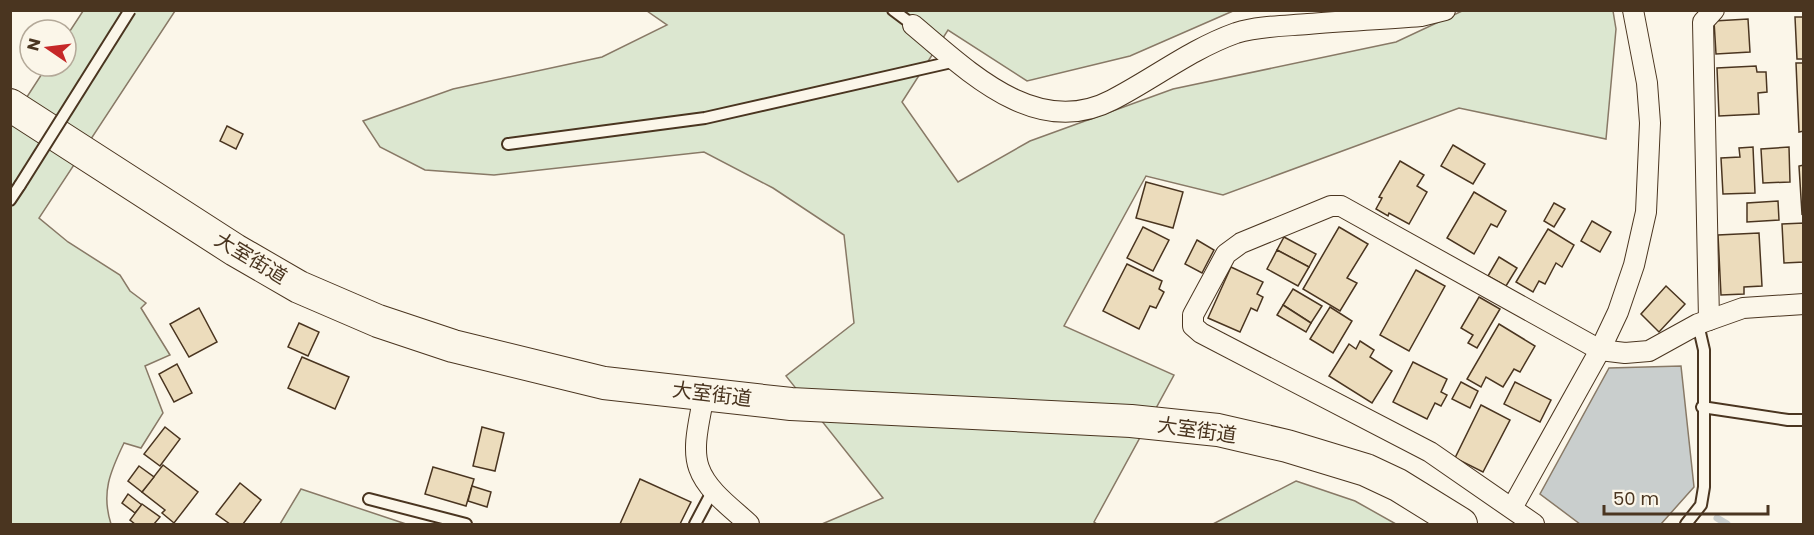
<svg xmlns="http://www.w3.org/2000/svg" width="1814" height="535" viewBox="0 0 1814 535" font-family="Poppins,'Noto Sans JP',sans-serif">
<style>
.green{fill:#dce7d0;stroke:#887966;stroke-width:1.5}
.water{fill:#c9cecd;stroke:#887966;stroke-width:1.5}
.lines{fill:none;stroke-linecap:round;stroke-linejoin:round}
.stream{stroke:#c9cecd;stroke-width:7}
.building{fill:#ecdcbc;stroke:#4a3520;stroke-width:1.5}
.service-casing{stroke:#4a3520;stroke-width:14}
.minor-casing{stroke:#4a3520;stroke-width:22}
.primary-casing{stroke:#4a3520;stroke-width:34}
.service{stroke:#fbf6e9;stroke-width:10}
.minor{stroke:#fbf6e9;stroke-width:20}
.primary{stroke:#fbf6e9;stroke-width:32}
.service-bridge-casing{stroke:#4a3520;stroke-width:14;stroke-linecap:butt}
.service-bridge{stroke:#fbf6e9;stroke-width:10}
.labels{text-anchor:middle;stroke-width:4.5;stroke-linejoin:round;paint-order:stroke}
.street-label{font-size:20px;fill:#4a3520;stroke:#fbf6e9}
</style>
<rect width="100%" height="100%" fill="#fbf6e9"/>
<g class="green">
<path d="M83,11H175L39,218L68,242L120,275L130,291L146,303L141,308L170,355L145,366L163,413L141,448L124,443C110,472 101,493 111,524H11L10,123L47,66H66V37Z"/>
<path d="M647,11H1233L1130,56L1027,81L948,30L902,102L958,182L1030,141L1173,89L1396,42L1462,11H1613L1616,29L1606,139L1459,108L1223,195L1146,176L1064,326L1174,375L1094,522L1097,524H822L883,498L786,376L854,323L844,235L773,188L704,152L494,175L425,170L380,147L363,121L453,89L602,57L667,25Z"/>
<path d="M1296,481L1355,501L1396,524H1213Z"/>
<path d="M301,489L406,524H280Z"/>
</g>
<path class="water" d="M1681,366L1694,487L1661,524H1580L1540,494L1609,368Z"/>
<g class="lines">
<path class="stream" d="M1717,518L1727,524"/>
</g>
<g class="building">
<path d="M1795,17H1804V59H1797Z"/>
<path d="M1748,19L1750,52L1716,54L1714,21Z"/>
<path d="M1796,63H1804V131L1799,132Z"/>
<path d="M1756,66L1757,72H1766L1767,92L1758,93L1759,114L1719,116L1717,68Z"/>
<path d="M227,126L243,134L236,149L220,141Z"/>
<path d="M1453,145L1485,164L1473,184L1441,166Z"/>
<path d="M1753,147L1755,193L1723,194L1721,158L1740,157L1739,148Z"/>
<path d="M1789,147L1790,182L1763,183L1761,149Z"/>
<path d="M1400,161L1424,175L1417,186L1427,192L1409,224L1389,213L1388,216L1376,209L1382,198L1379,197Z"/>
<path d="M1804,165V213L1802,214L1799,166Z"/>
<path d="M1146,182L1183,192L1173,228L1136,218Z"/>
<path d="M1474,192L1506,211L1497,227L1491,224L1474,254L1447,238Z"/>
<path d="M1778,201L1779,220L1747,222V203Z"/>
<path d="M1554,203L1565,209L1554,227L1544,221Z"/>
<path d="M1592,221L1611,232L1600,252L1581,241Z"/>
<path d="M1804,223V262L1784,263L1782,224Z"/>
<path d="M1143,227L1169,240L1153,271L1127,258Z"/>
<path d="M1339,227L1368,244L1347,278L1357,283L1340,311L1303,289Z"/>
<path d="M1548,229L1574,245L1562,267L1556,263L1545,284L1539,281L1533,292L1516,282Z"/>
<path d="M1759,233L1762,286L1744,287V294L1721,295L1718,235Z"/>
<path d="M1284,237L1316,254L1309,267L1277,250Z"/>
<path d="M1197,240L1214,250L1202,273L1185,264Z"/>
<path d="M1277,250L1309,267L1298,286L1267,269Z"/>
<path d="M1499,257L1517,268L1506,286L1488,276Z"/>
<path d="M1127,264L1162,281L1159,289L1164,292L1156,308L1150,306L1139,329L1103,311Z"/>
<path d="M1231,267L1263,282L1257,294L1263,297L1257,311L1251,308L1240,332L1208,318Z"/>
<path d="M1416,270L1445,286L1409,351L1380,335Z"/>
<path d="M1666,286L1685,304L1659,332L1641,314Z"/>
<path d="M1293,289L1322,306L1311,323L1283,305Z"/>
<path d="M1479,297L1500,309L1477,348L1468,343L1473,335L1461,328Z"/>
<path d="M1283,305L1311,323L1306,332L1277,315Z"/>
<path d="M1330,307L1352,321L1333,353L1310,339Z"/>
<path d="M199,308L217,342L189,357L170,324Z"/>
<path d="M299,323L319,332L308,356L288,347Z"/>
<path d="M1499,324L1535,346L1520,372L1514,369L1503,387L1486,377L1481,387L1467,379Z"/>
<path d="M1360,341L1374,350L1370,357L1392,371L1372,403L1329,376L1349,344L1356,349Z"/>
<path d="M302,357L349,377L335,409L288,388Z"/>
<path d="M1413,362L1447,379L1441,392L1447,395L1441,406L1435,403L1427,419L1393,402Z"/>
<path d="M177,364L192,393L174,402L159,374Z"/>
<path d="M1461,382L1478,391L1470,408L1452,399Z"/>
<path d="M1515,382L1551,400L1540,422L1504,404Z"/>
<path d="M1481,405L1510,420L1483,472L1455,458Z"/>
<path d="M165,427L180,439L160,466L144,454Z"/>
<path d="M482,427L504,433L495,471L473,466Z"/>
<path d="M163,465L198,492L174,523L162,513L165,510L142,492Z"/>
<path d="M139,466L154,477L142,492L128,481Z"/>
<path d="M433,467L474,479L466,506L425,494Z"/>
<path d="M640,479L691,502L680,524H620Z"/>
<path d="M240,483L261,500L243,524H230L216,514Z"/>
<path d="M472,486L491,492L487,507L468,501Z"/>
<path d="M128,494L142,505L135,513L122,503Z"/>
<path d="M142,504L160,517L154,524H135L130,520Z"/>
</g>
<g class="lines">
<defs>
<g id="service">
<path d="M893,10L913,25"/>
<path d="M508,144L705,118L956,61"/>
<path d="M10,200L20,185"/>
<path d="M1702,407L1788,420H1804"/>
<path d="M369,499L466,524"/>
<path d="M695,524L713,490"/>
<path d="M1686,524L1701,505L1704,487V350L1698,324"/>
</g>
<g id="minor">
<path d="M913,25C967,70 1036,140 1112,100C1153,79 1191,49 1236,33C1259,26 1284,26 1308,24C1345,21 1383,19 1421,16L1445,10"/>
<path d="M1709,320L1703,22L1714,10"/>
<path d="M704,393C701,416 691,446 699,468C707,491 733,509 749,524"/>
<path d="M1512,508L1600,350L1618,312L1634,265L1646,212L1650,123L1647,83L1633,10"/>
<path d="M1534,524L1430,452L1201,333L1193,326V315L1226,254L1241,243L1331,206H1341L1600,350L1625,353L1649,351L1698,324L1743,308L1804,304"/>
</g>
<path id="primary" d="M10,105L235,250L299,287L378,321L453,346L604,383L791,404L1131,421L1218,430L1287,446L1366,470L1398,485L1461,524"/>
</defs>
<use href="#service" class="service-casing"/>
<use href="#minor" class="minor-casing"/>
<use href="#primary" class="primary-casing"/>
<use href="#service" class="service"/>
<use href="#minor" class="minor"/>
<use href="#primary" class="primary"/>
<defs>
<path id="service-bridge" d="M20,185L130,10"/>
</defs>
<use href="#service-bridge" class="service-bridge-casing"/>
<use href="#service-bridge" class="service-bridge"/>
</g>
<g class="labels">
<g class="street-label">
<text transform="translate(251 258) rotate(31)" y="7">大室街道</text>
<text transform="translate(712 394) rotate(7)" y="7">大室街道</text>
<text transform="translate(1197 430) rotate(8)" y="7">大室街道</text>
</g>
</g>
<rect width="1814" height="535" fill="none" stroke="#4a3520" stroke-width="24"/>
<g transform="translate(48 48) rotate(284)"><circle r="28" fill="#fbf6e9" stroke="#b4a999" stroke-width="1.5"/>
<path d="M0-4.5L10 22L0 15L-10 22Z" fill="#c62828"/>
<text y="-9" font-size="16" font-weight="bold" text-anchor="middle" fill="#4a3520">N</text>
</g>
<path d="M1604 505v9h164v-9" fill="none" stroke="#4a3520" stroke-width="3"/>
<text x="1613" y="505" font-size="18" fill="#4a3520" stroke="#fbf6e9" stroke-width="4.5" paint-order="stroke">50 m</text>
</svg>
